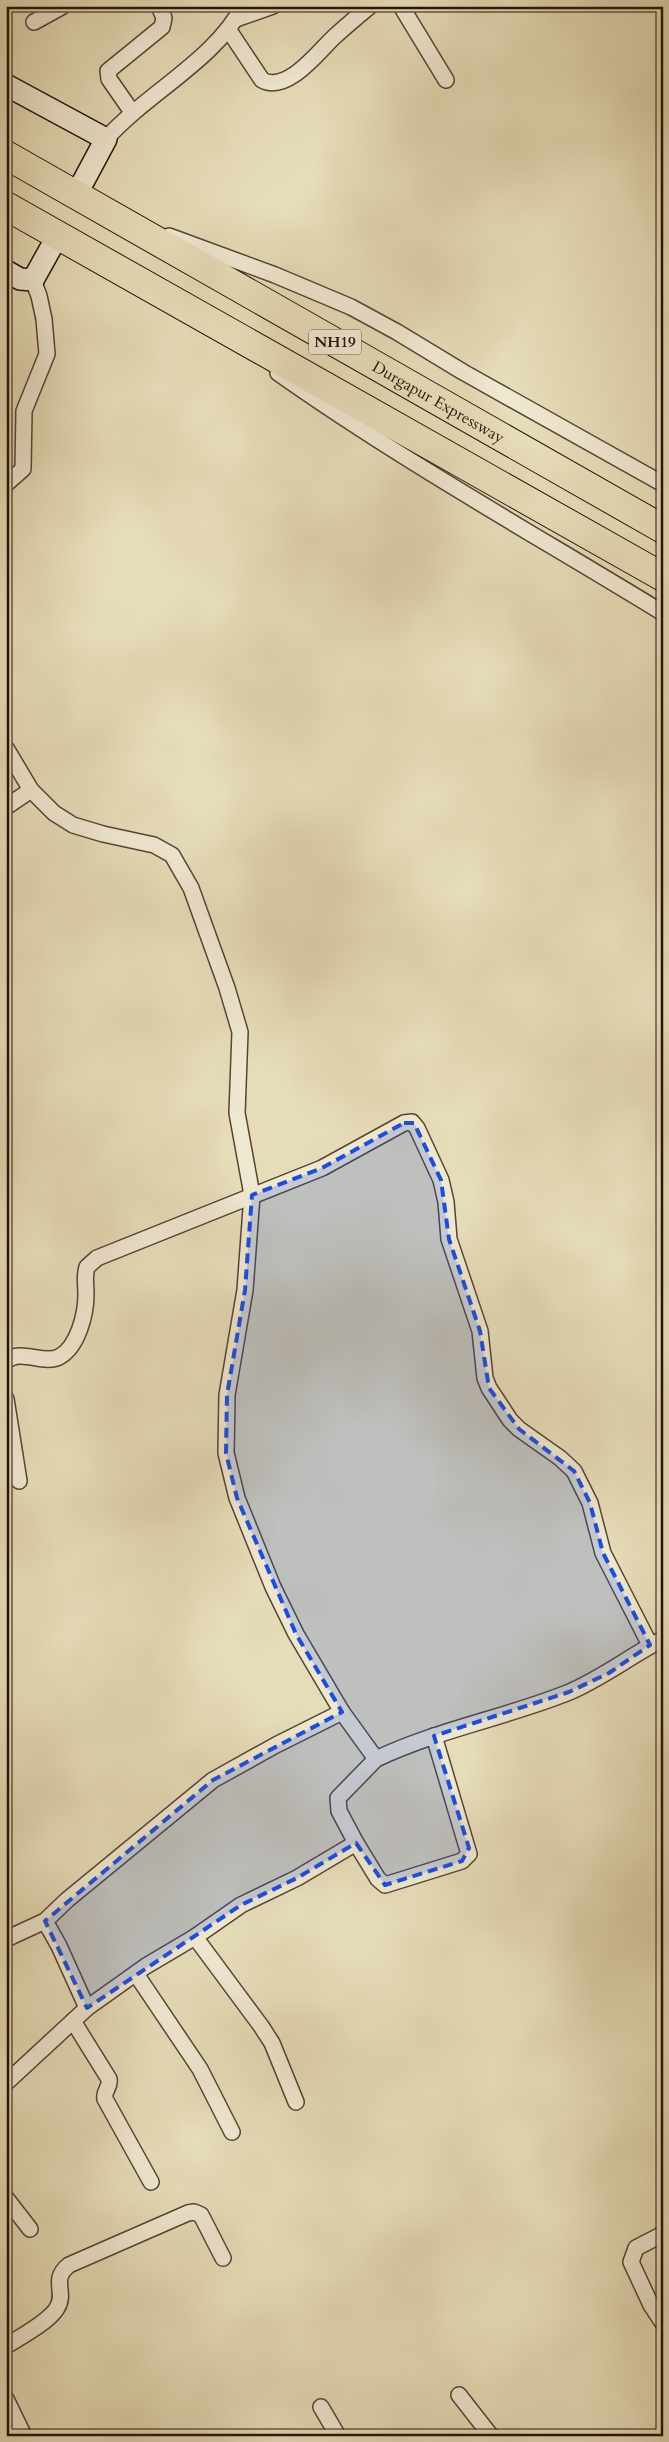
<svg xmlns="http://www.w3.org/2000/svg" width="669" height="2442" viewBox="0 0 669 2442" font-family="Cardo,serif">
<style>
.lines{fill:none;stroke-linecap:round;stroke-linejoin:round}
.street-casing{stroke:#544434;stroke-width:18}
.secondary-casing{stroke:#231208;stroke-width:24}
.highway-casing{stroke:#231208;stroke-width:30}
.street{stroke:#efe8d1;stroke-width:15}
.secondary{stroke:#efe8d1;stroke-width:21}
.highway{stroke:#e6dcb8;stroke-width:28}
.marked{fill:#1d4ed8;fill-opacity:0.2;stroke:#1d4ed8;stroke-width:4;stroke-dasharray:10 6;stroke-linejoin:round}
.labels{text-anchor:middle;stroke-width:4;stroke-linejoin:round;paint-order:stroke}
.shield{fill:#efe8d1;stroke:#605244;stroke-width:1}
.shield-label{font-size:15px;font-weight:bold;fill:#231208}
.street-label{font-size:16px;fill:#231208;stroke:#efe8d1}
</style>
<rect width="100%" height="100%" fill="#e6dcb8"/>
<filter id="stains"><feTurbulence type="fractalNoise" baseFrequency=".004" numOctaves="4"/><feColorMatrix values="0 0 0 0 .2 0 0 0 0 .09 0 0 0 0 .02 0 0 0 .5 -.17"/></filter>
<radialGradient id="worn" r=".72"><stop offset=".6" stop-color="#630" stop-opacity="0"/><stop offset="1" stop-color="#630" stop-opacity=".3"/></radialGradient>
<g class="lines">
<defs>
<g id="street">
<path d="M401,6L446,80"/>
<path d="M236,19L273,6"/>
<path d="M34,22L63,6"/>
<path d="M228,29L262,80C287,94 319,51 334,37C346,26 358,16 370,6"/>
<path d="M132,112L109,79L108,71L162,27L164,18L159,6"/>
<path d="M106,139C147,93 215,60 243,6"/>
<path d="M169,236L275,275L351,307L397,332L463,372L663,484"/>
<path d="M278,373C401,460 534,534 663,613"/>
<path d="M6,484L23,469L24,411L47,354L44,319L39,296L33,280"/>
<path d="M6,748L31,790L54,813L73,825L103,834L154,845L172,855L191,888L227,988L240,1032L237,1113L252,1195L245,1290L227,1395L226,1453L237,1498L273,1587L296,1634L342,1712L276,1745L213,1780L67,1900L45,1921L6,1939"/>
<path d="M6,807L31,790"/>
<path d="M6,1361C21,1348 43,1365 59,1357C78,1347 86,1314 86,1294C86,1285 84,1276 87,1267L97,1258L322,1168L404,1123L412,1122L417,1128L441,1180L446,1202L449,1239L480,1331L485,1378L489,1388L510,1420L519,1429L560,1458L574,1471L590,1503L603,1553L650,1645"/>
<path d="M6,1399L19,1481"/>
<path d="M342,1712L376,1759C437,1730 504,1718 567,1693C601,1679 630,1656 663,1639"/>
<path d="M356,1843L378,1879L385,1885L462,1861L469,1854L434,1736"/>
<path d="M45,1921L59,1946L87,2008"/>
<path d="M195,1937L261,2026L272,2043L296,2102"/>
<path d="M136,1974L200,2069L232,2132"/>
<path d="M73,2021L109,2079C111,2087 103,2091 105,2099L151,2182"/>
<path d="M6,2083L87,2008L146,1966L195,1937L241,1905L297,1878L356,1843L339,1811L338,1798L376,1759"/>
<path d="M6,2198L30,2229"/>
<path d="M663,2234L636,2248L631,2262L651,2305L663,2323"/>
<path d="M6,2346C20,2337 49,2322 57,2308C67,2292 50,2280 69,2265L188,2213L194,2212L201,2215L223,2258"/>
<path d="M459,2395L491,2436"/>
<path d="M6,2399L24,2436"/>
<path d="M321,2407L338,2436"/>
</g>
<g id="secondary">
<path d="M6,85L106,139L76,195"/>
<path d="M6,271L20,279L33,280L58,235"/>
</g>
<g id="highway">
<path id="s1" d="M6,155L663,529"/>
<path d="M6,206L663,577"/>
</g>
</defs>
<use href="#street" class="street-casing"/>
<use href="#secondary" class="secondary-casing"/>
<use href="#highway" class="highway-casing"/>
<use href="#street" class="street"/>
<use href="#secondary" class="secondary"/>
<use href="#highway" class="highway"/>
</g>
<path class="marked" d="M404,1123H414L441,1180L449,1239L480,1331L489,1388L519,1429L574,1471L590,1503L603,1553L650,1645L609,1673L569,1692L434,1736L469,1848L462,1861L385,1885L356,1843L297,1878L241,1905L87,2008L45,1921L213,1780L342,1712L296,1634L237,1498L226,1453L227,1395L245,1290L252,1195L322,1168Z"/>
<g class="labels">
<rect class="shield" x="309" y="329.5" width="52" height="25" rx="4"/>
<g class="shield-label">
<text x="335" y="347">NH19</text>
</g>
<g class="street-label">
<text dy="6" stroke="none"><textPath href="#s1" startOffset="498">Durgapur Expressway</textPath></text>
</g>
</g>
<rect width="669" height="2442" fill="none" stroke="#e6dcb8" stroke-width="25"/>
<rect x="8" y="8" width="654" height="2427" fill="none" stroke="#231208" stroke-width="2.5"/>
<rect x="12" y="12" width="644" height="2417" fill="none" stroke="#231208"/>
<rect width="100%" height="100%" filter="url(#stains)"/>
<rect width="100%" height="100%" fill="url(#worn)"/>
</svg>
